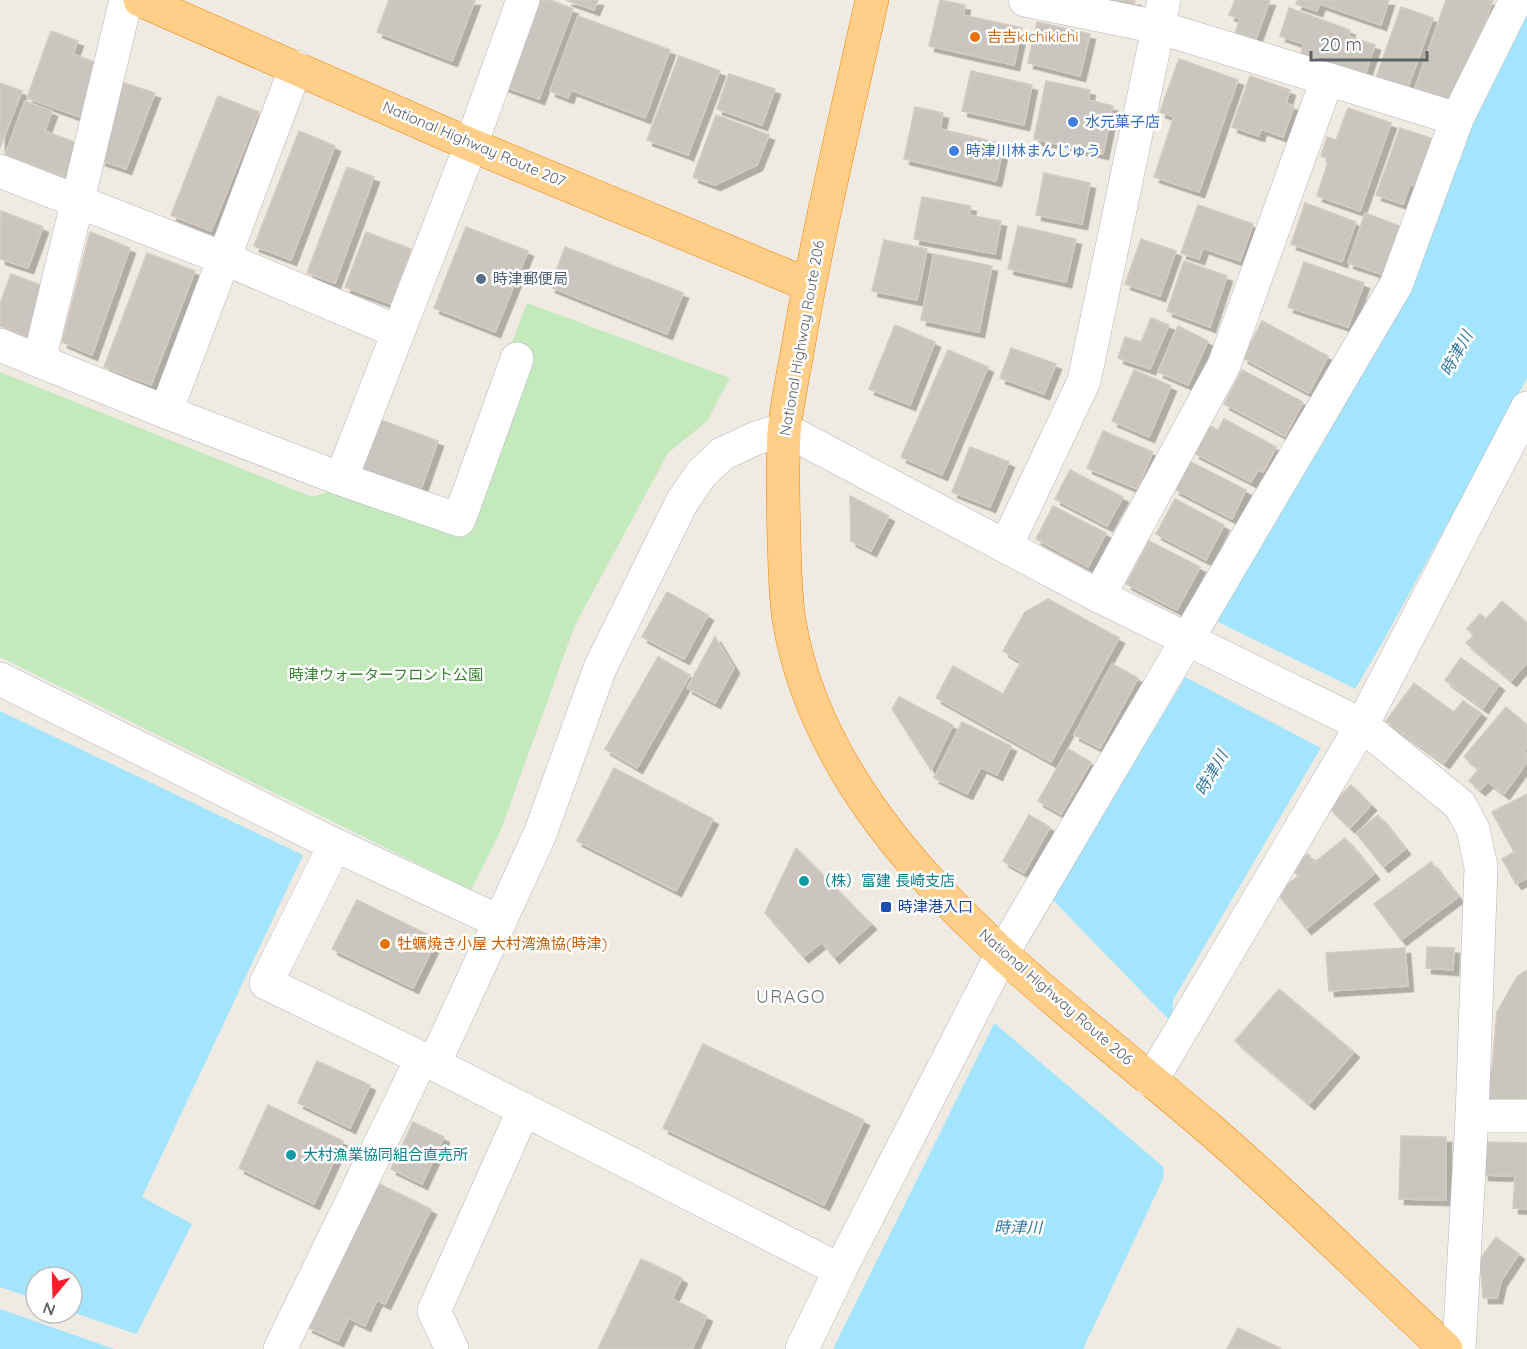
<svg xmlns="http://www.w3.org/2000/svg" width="1527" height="1349" viewBox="0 0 1527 1349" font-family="Quicksand,'Noto Sans JP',sans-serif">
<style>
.green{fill:#c3e9bc}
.water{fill:#a3e5ff;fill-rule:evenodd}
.pier{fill:#efeae2}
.building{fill:#cac5bf;stroke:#d4cbc0;stroke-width:1.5;filter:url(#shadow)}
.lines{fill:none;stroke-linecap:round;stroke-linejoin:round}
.street-casing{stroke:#b3b7bb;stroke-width:34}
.highway-casing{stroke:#f28100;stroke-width:34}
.street{stroke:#fff;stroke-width:33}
.highway{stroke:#ffcf8a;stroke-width:33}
.food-dot{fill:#e8710a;stroke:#fff;stroke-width:2}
.shop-dot{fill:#3f7fe0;stroke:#fff;stroke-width:2}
.service-dot{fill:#5c6f8a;stroke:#fff;stroke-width:2}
.culture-dot{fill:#0f9aa8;stroke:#fff;stroke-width:2}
.transit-dot{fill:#1a4fb4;stroke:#fff;stroke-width:2}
.labels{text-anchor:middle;stroke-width:5;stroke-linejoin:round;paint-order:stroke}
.food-label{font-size:15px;fill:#c56008;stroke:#fff;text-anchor:start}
.shop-label{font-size:15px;fill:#366cbe;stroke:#fff;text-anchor:start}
.street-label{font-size:15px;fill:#5b6165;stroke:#fff}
.service-label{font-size:15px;fill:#4e5e75;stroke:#fff;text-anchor:start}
.park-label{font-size:15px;fill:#35832b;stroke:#fff}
.culture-label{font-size:15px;fill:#0d838f;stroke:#fff;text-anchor:start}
.transit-label{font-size:15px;fill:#164399;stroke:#fff;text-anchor:start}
.water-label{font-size:16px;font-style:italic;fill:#2f77a0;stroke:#fff}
.quarter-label{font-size:18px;letter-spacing:1.5px;fill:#6c7377;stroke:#fff}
</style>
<defs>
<filter id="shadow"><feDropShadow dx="5.5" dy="5.5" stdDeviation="0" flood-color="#0004"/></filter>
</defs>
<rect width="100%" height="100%" fill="#efeae2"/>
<path class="green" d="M527,303L730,378L707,421L668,453L575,625L500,832L471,890L0,657V372L312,497L341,488L440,530Z"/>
<g class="water">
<path d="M1527,12V378L1381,645L1173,1000L1163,1179L1083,1349H833L989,1034L1056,891L1181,685L1216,613L1293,482L1319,450L1410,290L1473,114Z"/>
<path d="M0,711L303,855L142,1197L192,1224L129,1349H0ZM36,1277H72V1313H36Z"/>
</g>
<g class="pier">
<path d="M1210,618L1358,690L1323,749L1183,676Z"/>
<path d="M1050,897L1175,1026L1167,1170L992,1021Z"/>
<path d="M0,1287L36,1299V1313L72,1312L139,1335L132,1349H114L0,1309Z"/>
</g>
<g class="building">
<path d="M389,0H475L452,61L377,32Z"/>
<path d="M535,0H550L573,9L539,99L503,86Z"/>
<path d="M566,0H598L594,10Z"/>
<path d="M940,0L965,5L963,15L1022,28L1014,65L929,46Z"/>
<path d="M1106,0H1135L1134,7Z"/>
<path d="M1235,0H1270L1255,41L1235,34L1240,19L1229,15Z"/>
<path d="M1298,0H1389L1381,25L1320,4L1317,11L1296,4Z"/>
<path d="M1446,0H1493L1457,103L1415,88Z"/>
<path d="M1401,7L1433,18L1407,90L1376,78Z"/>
<path d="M1289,8L1350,30L1348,36L1375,45L1365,75L1301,53L1304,44L1280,36Z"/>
<path d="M578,16L670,50L645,118L571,90L568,98L550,91Z"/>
<path d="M1037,22L1090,34L1080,76L1028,63Z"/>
<path d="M51,31L78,41L73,54L97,63L87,91L95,94L86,119L27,98Z"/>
<path d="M679,56L720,71L688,155L647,140Z"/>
<path d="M1179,59L1238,80L1199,192L1154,177L1174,117L1160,112Z"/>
<path d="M971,71L1032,85L1024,125L962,111Z"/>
<path d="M729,74L775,89L762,125L717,109Z"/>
<path d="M1250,76L1290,90L1286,103L1294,106L1283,137L1261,129L1259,136L1232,127Z"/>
<path d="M118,81L155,93L126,169L100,160Z"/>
<path d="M1046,81L1090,90L1088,100L1113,106L1103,154L1034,139Z"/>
<path d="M0,83L22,91L0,148Z"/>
<path d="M218,96L259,112L211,231L171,215Z"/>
<path d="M25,101L52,111L45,131L79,144L66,177L5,155Z"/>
<path d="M915,107L943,113L940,129L1004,144L996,181L904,159Z"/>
<path d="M1348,108L1391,123L1360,211L1317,196L1329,159L1321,156L1327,137L1336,140Z"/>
<path d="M716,115L769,135L757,165L715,185L693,177Z"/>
<path d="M1400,128L1439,141L1423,189L1410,184L1403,204L1376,195Z"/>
<path d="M299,131L335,146L291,260L254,246Z"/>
<path d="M347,167L374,177L335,283L307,273Z"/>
<path d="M1044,173L1090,183L1082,224L1036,215Z"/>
<path d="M922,197L971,206L969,215L1001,221L995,254L914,239Z"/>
<path d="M1305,203L1356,222L1342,262L1291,244Z"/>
<path d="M1198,205L1253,224L1240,261L1203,248L1199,259L1181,253Z"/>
<path d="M1,211L43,227L28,268L0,259Z"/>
<path d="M1365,213L1402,227L1384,275L1348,263Z"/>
<path d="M1018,226L1076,239L1066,282L1008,269Z"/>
<path d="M466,227L528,251L495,332L434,308Z"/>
<path d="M90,232L130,248L92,355L62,342Z"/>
<path d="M366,232L411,249L391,304L345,287Z"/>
<path d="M1141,239L1176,251L1160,296L1125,284Z"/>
<path d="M884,240L927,249L917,300L872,291Z"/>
<path d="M565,247L683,293L667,334L550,287Z"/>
<path d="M147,253L195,271L151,385L104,367Z"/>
<path d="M934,254L992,266L979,332L921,320Z"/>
<path d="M1184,261L1227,276L1210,327L1167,311Z"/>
<path d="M1304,262L1364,283L1348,327L1288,307Z"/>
<path d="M11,274L43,286L29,337L0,326V304Z"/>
<path d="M1151,318L1169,325L1150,369L1118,358L1125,337L1141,342Z"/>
<path d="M1262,321L1328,356L1309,393L1243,358Z"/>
<path d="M895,325L935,342L910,405L869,389Z"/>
<path d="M1178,326L1208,341L1188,385L1158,372Z"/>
<path d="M1011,348L1056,364L1044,394L1000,378Z"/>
<path d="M948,350L988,367L942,475L901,457Z"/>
<path d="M1134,370L1171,386L1149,437L1112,421Z"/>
<path d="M1242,370L1303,402L1285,436L1224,404Z"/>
<path d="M1224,419L1276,447L1263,472L1258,470L1251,482L1194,453L1209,425L1218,430Z"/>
<path d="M381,420L438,441L420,492L362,471Z"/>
<path d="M1103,431L1153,452L1137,489L1087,468Z"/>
<path d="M970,447L1009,462L990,507L952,492Z"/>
<path d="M1189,461L1246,490L1232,519L1174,489Z"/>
<path d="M1070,470L1123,497L1107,526L1055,499Z"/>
<path d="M850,496L889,516L871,551L851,541Z"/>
<path d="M1175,499L1224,525L1206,560L1156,534Z"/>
<path d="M1053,506L1106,533L1088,567L1036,539Z"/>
<path d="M1149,541L1200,567L1177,610L1126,584Z"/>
<path d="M667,592L708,615L684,659L642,637Z"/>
<path d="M1048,599L1119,638L1051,762L936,698L953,666L1003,694L1021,662L1003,651L1025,612Z"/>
<path d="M1502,601L1527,623V662L1511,681L1466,643L1474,635L1467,629L1480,614L1486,619Z"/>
<path d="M715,637L734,668L715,703L687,688Z"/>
<path d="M658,657L690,675L637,768L605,749Z"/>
<path d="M1461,658L1499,685L1483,708L1445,680Z"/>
<path d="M1112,664L1138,678L1100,748L1074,735Z"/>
<path d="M1414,683L1454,712L1463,701L1481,713L1444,763L1386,721Z"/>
<path d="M899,697L953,725L931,770L892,709Z"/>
<path d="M1506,707L1527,725V747L1523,752L1527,754V762L1504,794L1488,782L1480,790L1469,781L1479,769L1464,757Z"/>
<path d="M962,722L1011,746L997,775L981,767L967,794L934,778Z"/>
<path d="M1068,749L1091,762L1061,814L1038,801Z"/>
<path d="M614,768L713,819L676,891L577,841Z"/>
<path d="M1351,785L1371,805L1350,828L1329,808Z"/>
<path d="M1527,794V878L1516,884L1502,859L1514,852L1492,812Z"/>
<path d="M1029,815L1050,827L1024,873L1003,861Z"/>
<path d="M1378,815L1405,849L1383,867L1356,833Z"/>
<path d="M1345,838L1374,874L1306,929L1277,893L1298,876L1291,867L1308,854L1314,863Z"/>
<path d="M796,848L871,924L834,958L822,942L803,957L765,913Z"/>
<path d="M1431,862L1458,897L1401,940L1374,904Z"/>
<path d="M357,900L437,939L413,988L332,949Z"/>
<path d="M1427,947L1454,948L1453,970L1426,968Z"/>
<path d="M1405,948L1408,986L1329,991L1326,953Z"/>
<path d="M1527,970V1105L1484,1103L1492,1068L1497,1012L1517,977Z"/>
<path d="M1279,989L1354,1052L1309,1104L1235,1041Z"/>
<path d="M703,1044L864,1120L824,1205L663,1128Z"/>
<path d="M317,1061L370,1085L350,1128L298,1103Z"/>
<path d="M268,1105L343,1141L314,1204L239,1168Z"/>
<path d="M413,1122L444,1137L422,1184L391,1169Z"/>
<path d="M1401,1136L1446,1137V1200L1399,1199Z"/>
<path d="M1484,1142L1527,1143V1209L1513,1208L1515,1176L1483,1175Z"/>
<path d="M375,1182L431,1209L385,1304L377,1300L365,1326L349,1318L338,1341L307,1327Z"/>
<path d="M1496,1237L1519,1254L1501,1281L1497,1298H1483L1480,1259Z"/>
<path d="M641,1259L682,1278L672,1299L707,1316L692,1349H598Z"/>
<path d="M1238,1328L1282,1349H1227Z"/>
</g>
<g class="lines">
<defs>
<g id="street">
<path d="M1025,0L1158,27L1457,119"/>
<path d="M0,171L223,258L396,331"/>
<path d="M0,345L166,412L341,479L471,145L523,0"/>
<path d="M39,361L126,0"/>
<path d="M166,412L296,67"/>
<path d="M341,479L459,520L517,359"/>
<path d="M1006,546L1084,381L1164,0"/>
<path d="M1099,596L1224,365L1327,80"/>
<path d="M0,679L335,845L266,983L434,1064"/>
<path d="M335,845L500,922"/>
<path d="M1151,1081L1362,725L1527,408"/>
<path d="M1472,1116H1527"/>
<path d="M840,1270L434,1064L540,834L600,668L682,502L701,474L722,454L754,439L784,429L1099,596L1362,725L1460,805L1473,829L1481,867L1472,1116L1459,1349"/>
<path d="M280,1349L422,1058"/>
<path d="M452,1349L434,1311L524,1109"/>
<path d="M802,1349L840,1270L1002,954L1396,285L1457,119L1516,0"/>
</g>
<g id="highway">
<path d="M140,0L471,145L809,285"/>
<path d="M872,0C847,112 820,223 800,336C795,368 787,400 784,433C782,468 783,504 784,539C785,566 785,594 789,620C826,842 1048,990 1206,1126C1289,1197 1366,1275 1446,1349"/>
</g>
</defs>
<use href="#street" class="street-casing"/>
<use href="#highway" class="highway-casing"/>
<use href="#street" class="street"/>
<use href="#highway" class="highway"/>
</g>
<g class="food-dot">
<circle cx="975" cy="37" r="6"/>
<circle cx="385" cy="944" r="6"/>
</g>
<g class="shop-dot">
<circle cx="1073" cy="122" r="6"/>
<circle cx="954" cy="151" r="6"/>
</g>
<circle class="service-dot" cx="481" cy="279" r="6"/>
<g class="culture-dot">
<circle cx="804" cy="881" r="6"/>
<circle cx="291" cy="1155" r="6"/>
</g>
<rect class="transit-dot" x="880" y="901" width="12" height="12" rx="3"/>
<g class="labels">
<g class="food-label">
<text x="987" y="42">吉吉kichikichi</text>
<text x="397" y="949">牡蠣焼き小屋 大村湾漁協(時津)</text>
</g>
<g class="shop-label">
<text x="1085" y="127">水元菓子店</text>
<text x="966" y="156">時津川林まんじゅう</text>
</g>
<g class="street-label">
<text transform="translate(474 144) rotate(23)" y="5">National Highway Route 207</text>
<text transform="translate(802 338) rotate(-80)" y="5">National Highway Route 206</text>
<text transform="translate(1056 997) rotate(41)" y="5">National Highway Route 206</text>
</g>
<g class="service-label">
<text x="493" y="284">時津郵便局</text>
</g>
<g class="park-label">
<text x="386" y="680">時津ウォーターフロント公園</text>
</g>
<g class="culture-label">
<text x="816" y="886">（株）富建 長崎支店</text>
<text x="303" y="1160">大村漁業協同組合直売所</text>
</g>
<g class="transit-label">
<text x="898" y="912">時津港入口</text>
</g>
<g class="water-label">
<text transform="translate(1456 353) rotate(-61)" y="6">時津川</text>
<text transform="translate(1211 773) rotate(-60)" y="6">時津川</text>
<text x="1018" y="1233">時津川</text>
</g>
<g class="quarter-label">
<text x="791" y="1003">URAGO</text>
</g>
</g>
<g transform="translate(54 1295) rotate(199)"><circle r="28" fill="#ffffff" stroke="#bdc0c1" stroke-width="1.5"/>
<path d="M0-4.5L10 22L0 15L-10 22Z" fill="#fa1d2e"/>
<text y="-9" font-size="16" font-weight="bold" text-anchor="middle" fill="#5b6165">N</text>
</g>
<path d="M1311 51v9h116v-9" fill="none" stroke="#5b6165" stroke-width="3"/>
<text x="1320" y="51" font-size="18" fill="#5b6165" stroke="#ffffff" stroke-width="4.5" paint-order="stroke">20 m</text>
</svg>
